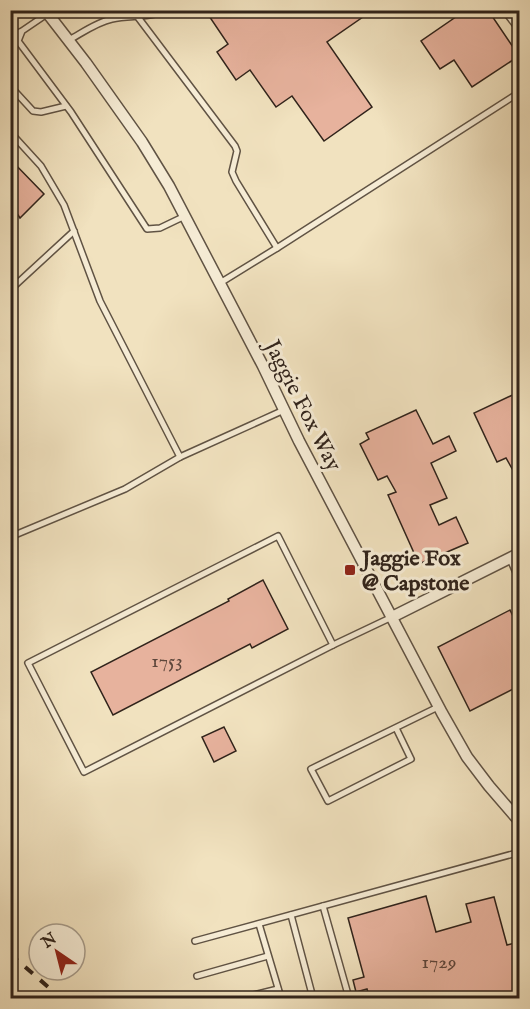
<svg xmlns="http://www.w3.org/2000/svg" width="530" height="1009" viewBox="0 0 530 1009" font-family="'IM FELL English',serif">
<style>
.building{fill:#e7b29d;stroke:#30231b;stroke-width:1.5}
.lines{fill:none;stroke-linecap:round;stroke-linejoin:round}
.service-casing{stroke:#605344;stroke-width:8}
.minor-casing{stroke:#605344;stroke-width:13}
.service{stroke:#f6ecd5;stroke-width:5}
.minor{stroke:#f6ecd5;stroke-width:10}
.rail{stroke:#30231b;stroke-width:4;stroke-dasharray:10 10;stroke-linecap:butt}
.poi-dot{fill:#8f2418;stroke:#f6ecd5;stroke-width:2}
.labels{text-anchor:middle;stroke-width:6;stroke-linejoin:round;paint-order:stroke}
.number-label{font-size:20px;fill:#5e473c}
.street-label{font-size:22px;fill:#30231b;stroke:#f6ecd5}
.poi-label{font-size:22px;font-weight:bold;fill:#30231b;stroke:#f6ecd5;text-anchor:start}
</style>
<rect width="100%" height="100%" fill="#f1e2bf"/>
<filter id="stains"><feTurbulence type="fractalNoise" baseFrequency=".00333" numOctaves="4"/><feColorMatrix values="0 0 0 0 .2 0 0 0 0 .09 0 0 0 0 .02 0 0 0 .5 -.17"/></filter>
<radialGradient id="worn" r=".72"><stop offset=".6" stop-color="#630" stop-opacity="0"/><stop offset="1" stop-color="#630" stop-opacity=".3"/></radialGradient>
<g class="building">
<path d="M205,10H373L327,42L372,107L324,141L292,96L276,107L250,70L236,80L217,52L228,44Z"/>
<path d="M466,10H488L519,56L472,87L454,60L440,69L421,41Z"/>
<path d="M10,159L44,194L20,218L18,215L10,222Z"/>
<path d="M519,392V481L506,458L497,462L474,413Z"/>
<path d="M416,410L433,444L449,436L456,451L431,463L447,498L430,505L439,525L456,517L468,543L419,564L388,495L396,492L387,476L378,480L360,444L369,439L366,433Z"/>
<path d="M263,580L288,629L252,648L250,644L113,715L91,672L229,601L228,599Z"/>
<path d="M510,610L519,629V686L470,711L438,647Z"/>
<path d="M224,727L236,751L214,762L202,737Z"/>
<path d="M426,896L436,932L471,922L466,904L494,897L507,945L519,942V999H370L367,989L356,992L353,980L364,977L348,918Z"/>
</g>
<g class="lines">
<defs>
<g id="service">
<path d="M135,10L137,16L235,146L237,151L232,172L236,181L277,248"/>
<path d="M504,10L520,31"/>
<path d="M47,14L22,31L18,41L71,112L147,229L160,228L185,216"/>
<path d="M10,40L20,32"/>
<path d="M69,40C82,33 97,22 112,19C130,15 150,18 168,10"/>
<path d="M10,86L33,111L41,112L66,106"/>
<path d="M10,132L41,166L64,205L100,301L180,457L284,410"/>
<path d="M220,283L277,248L520,92"/>
<path d="M10,290L74,231"/>
<path d="M278,536L333,645L84,772L28,663Z"/>
<path d="M10,537L125,489L180,457"/>
<path d="M510,559L520,582"/>
<path d="M333,645L392,617"/>
<path d="M396,728L411,759L328,801L311,769L438,707"/>
<path d="M323,906L349,998"/>
<path d="M291,915L313,998"/>
<path d="M259,924L281,998"/>
<path d="M195,941L520,852"/>
<path d="M197,976L268,956"/>
<path d="M241,998L278,989"/>
</g>
<g id="minor">
<path d="M45,10L86,63L142,142L169,186L263,366L299,441L442,713L467,757L489,786L520,822"/>
<path d="M392,617L520,553"/>
</g>
</defs>
<use href="#service" class="service-casing"/>
<use href="#minor" class="minor-casing"/>
<use href="#service" class="service"/>
<use href="#minor" class="minor"/>
<path class="rail" d="M10,954L61,998"/>
</g>
<rect class="poi-dot" x="344" y="564" width="12" height="12" rx="3"/>
<g class="labels">
<g class="number-label">
<text x="167" y="667">1753</text>
<text x="439" y="968">1729</text>
</g>
<g class="street-label">
<text transform="translate(304 405) rotate(63)" y="8">Jaggie Fox Way</text>
</g>
<g class="poi-label">
<text x="362" y="565">Jaggie Fox<tspan x="362" dy="25">@ Capstone</tspan></text>
</g>
</g>
<rect width="530" height="1009" fill="none" stroke="#f1e2bf" stroke-width="36"/>
<rect x="12" y="12" width="506" height="985" fill="none" stroke="#30231b" stroke-width="3"/>
<rect x="18" y="18" width="494" height="973" fill="none" stroke="#30231b" stroke-width="1.5"/>
<g transform="translate(57 952) rotate(325)"><circle r="28" fill="#f6ecd5" stroke="#a79c8b" stroke-width="1.5"/>
<path d="M0-4.5L10 22L0 15L-10 22Z" fill="#8f2418"/>
<text y="-9" font-size="16" font-weight="bold" text-anchor="middle" fill="#30231b">N</text>
</g>
<rect width="100%" height="100%" filter="url(#stains)"/>
<rect width="100%" height="100%" fill="url(#worn)"/>
</svg>
